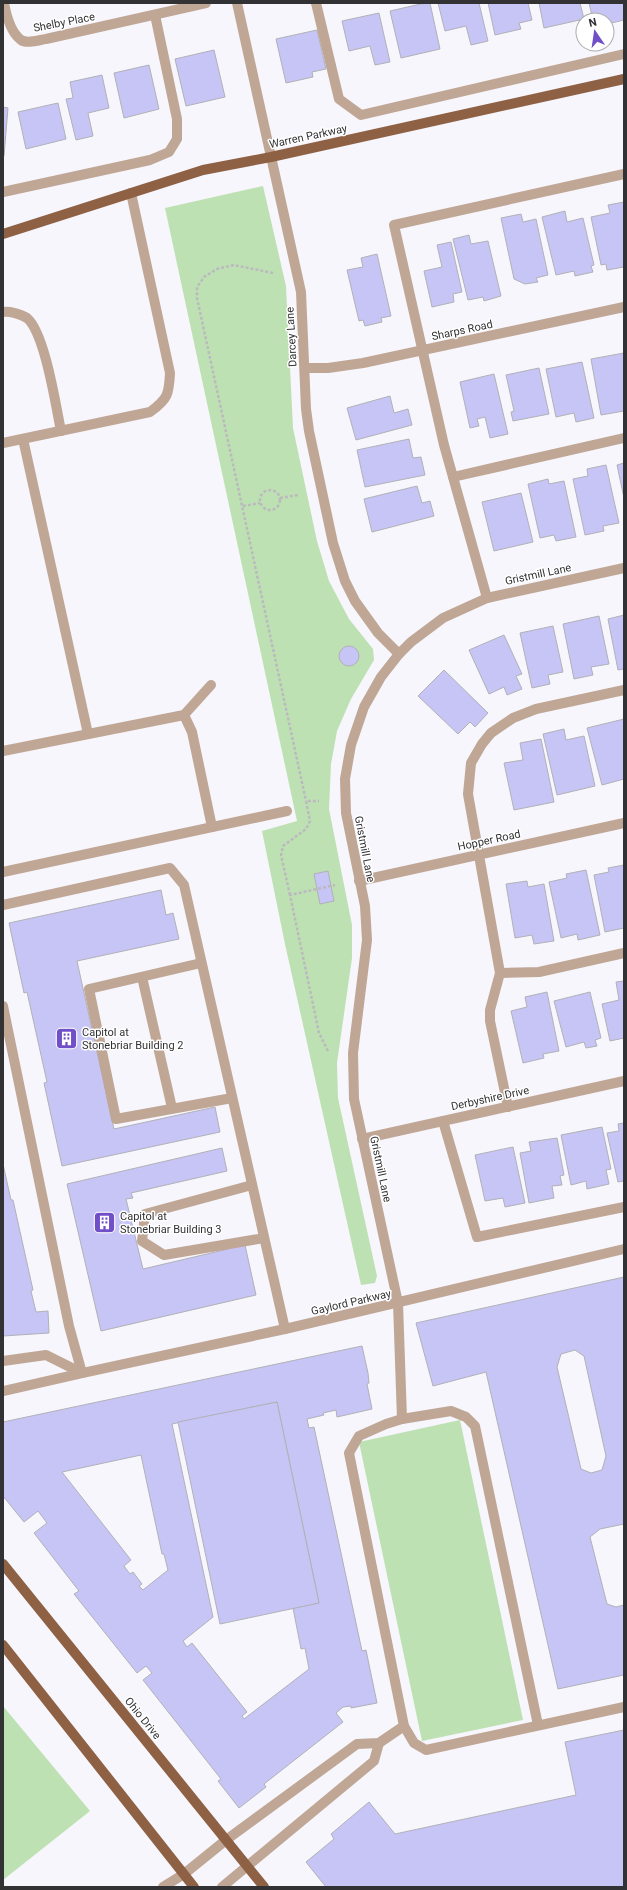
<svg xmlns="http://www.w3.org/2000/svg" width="627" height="1890" viewBox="0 0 627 1890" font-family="Roboto,sans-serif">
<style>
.green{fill:#bee1b3}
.building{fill:#c7c4f6;stroke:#b1b1b7;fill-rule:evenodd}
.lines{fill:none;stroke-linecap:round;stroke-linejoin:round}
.path{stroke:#bababe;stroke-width:2.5;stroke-dasharray:3 2;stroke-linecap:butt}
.minor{stroke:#c0a695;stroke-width:10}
.major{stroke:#8f6144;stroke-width:10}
.labels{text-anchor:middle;stroke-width:3;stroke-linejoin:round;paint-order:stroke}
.street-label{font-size:11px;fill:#323234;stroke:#fff}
.poi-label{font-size:11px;fill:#323234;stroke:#fff;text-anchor:start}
</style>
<rect width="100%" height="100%" fill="#f6f6fc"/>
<g class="green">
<path d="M263,186L286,286L293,428L317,541L329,581L349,619L373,649L374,660L351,699L337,731L331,764L329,809L352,925V958L337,1063L338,1098L377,1276L375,1283L361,1285L285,944L262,831L297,821L165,208Z"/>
<path d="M460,1420L523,1720L422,1741L359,1442Z"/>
<path d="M3,1706L90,1811L3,1880Z"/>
</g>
<g class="building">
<path d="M425,3H430L440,49L401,58L390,11Z"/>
<path d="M438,3H479L488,41L471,45L466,26L445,31Z"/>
<path d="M488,3H528L532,20L519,23L521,29L495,35Z"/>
<path d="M539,3H580L584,19L544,28Z"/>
<path d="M589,3H624V20L607,24V20H593Z"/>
<path d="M379,13L390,62L375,65L370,46L349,51L342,21Z"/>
<path d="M317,30L326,69L312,72L313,77L286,83L276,39Z"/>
<path d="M214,50L225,97L186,106L175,59Z"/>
<path d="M149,65L159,109L124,118L114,73Z"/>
<path d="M102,75L109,108L88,113L93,136L76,140L66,99L73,98L70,82Z"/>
<path d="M58,103L66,139L26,149L18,112Z"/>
<path d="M3,107L8,108L4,156L3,155Z"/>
<path d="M624,202V267L607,270L606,264L601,265L591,217L610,213L608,205Z"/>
<path d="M565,211L567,222L583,218L594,265L591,266L593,272L575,276L574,271L556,275L542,217Z"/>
<path d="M521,214L523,222L536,219L548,275L536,278L538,282L525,284L514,279L501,218Z"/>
<path d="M469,235L471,244L488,241L501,296L484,301L483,297L468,300L453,239Z"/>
<path d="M451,242L462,292L453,294L454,302L432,307L424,271L442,267L437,245Z"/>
<path d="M377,254L391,316L381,318L382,322L365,326L363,320L359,321L347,270L363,267L361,258Z"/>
<path d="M624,353V411L601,415L591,359Z"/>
<path d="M582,362L594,418L576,422L574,413L556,417L546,369Z"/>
<path d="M539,368L549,414L513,421L511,412L514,411L506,375Z"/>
<path d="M494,374L508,434L490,438L485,417L477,419L479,426L470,428L460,382Z"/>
<path d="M390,396L394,413L408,409L412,425L356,440L347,408Z"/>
<path d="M409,439L413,458L421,457L425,475L365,487L357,450Z"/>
<path d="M624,463V498L617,465Z"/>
<path d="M606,465L619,523L603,526L604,531L585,535L573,479L588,476L587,469Z"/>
<path d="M548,479L549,484L564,481L576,537L556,541L554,535L540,538L528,484Z"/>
<path d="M417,486L422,503L430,501L434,516L372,532L364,499Z"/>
<path d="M521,493L533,542L494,551L482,502Z"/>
<path d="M624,615V669L618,670L608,619Z"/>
<path d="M599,616L609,664L591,667L593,675L574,679L563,624Z"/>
<path d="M553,626L563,672L548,675L550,684L532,688L520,633Z"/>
<path d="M504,635L522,674L516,676L522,689L507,695L504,687L489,694L469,650Z"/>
<circle cx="349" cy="656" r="10"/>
<path d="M444,670L488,713L475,727L470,722L458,734L418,696Z"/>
<path d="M624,719V779L602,785L587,728Z"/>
<path d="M564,729L566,740L584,736L595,786L557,795L543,734Z"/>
<path d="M541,739L554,802L514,810L504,763L523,760L520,743Z"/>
<path d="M624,865V928L605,932L594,875L609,872L608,868Z"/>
<path d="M586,870L600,935L578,940L577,934L561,938L549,882L567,878L566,874Z"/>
<path d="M328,871L334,901L320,904L314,874Z"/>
<path d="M527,881L528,887L544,884L554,941L534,944L532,935L515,938L506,884Z"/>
<path d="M161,890L166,915L173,913L179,939L77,961L114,1129L215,1107L220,1132L62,1166L44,1083L47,1082L27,992L24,993L9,923Z"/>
<path d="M624,981V1038L610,1041L602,1004L619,1000L616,982Z"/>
<path d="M547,992L559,1051L543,1054L544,1058L523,1063L511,1011L527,1007L525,997Z"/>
<path d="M590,992L601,1038L595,1040L597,1046L586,1048L584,1042L566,1047L554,1001Z"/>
<path d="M624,1123V1181L618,1182L607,1133L619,1131L618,1124Z"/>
<path d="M602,1127L611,1169L606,1170L609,1184L587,1189L586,1181L571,1185L561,1135Z"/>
<path d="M557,1138L564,1175L560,1176L562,1185L552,1186L554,1198L529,1203L520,1153L531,1151L529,1142Z"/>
<path d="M513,1147L525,1203L505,1207L503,1198L485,1201L475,1155Z"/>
<path d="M222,1148L227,1171L131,1193L133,1198L126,1199L143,1269L245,1245L256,1295L101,1331L67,1184Z"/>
<path d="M3,1164L11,1200H13L33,1290L31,1291L36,1312L48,1311L49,1333L3,1336Z"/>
<path d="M624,1277V1524L600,1529L590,1537L607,1604L616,1607L624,1605V1675L558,1689L486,1372L433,1386L416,1323ZM575,1350L584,1356L606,1456L602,1470L591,1473L581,1469L557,1367L561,1354Z"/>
<path d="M362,1346L368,1373L369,1383L367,1384L372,1409L337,1417L336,1410L323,1413L324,1415L307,1419L309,1428L314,1427L362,1651L366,1650L377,1703L351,1708V1706L343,1707L336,1713L343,1722L264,1784L266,1787L239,1808L218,1781L221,1779L143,1680L152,1673L146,1666L137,1673L74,1594L79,1591L34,1533L47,1523L38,1511L24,1522L3,1496V1422ZM277,1402L319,1603L293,1608L301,1649L305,1648L309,1669L244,1719L242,1716L247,1712L192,1643L187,1647L183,1641L213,1617L172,1424ZM141,1455L162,1554H164L168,1570L143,1590L139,1586L142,1584L133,1572L130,1574L124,1566L131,1560L62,1472Z"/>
<path d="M277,1402L319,1603L220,1624L178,1422Z"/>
<path d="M624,1730V1887H326L306,1862L334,1839L331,1834L369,1802L395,1834L576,1795L565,1742Z"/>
</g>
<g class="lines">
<g class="path">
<path d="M273,273L234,265L217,269L204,277L197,287V298L306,801"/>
<circle cx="270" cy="500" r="10"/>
<path d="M280,498L298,495"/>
<path d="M243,506L260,503"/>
<path d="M290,895L281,855L283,846L306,829L310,821L306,801H319"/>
<path d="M328,1051L319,1033L290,895L335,885"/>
</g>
<g class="minor">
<path d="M4,3C6,14 10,32 21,40C27,44 39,40 46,39L206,3"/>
<path d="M237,3L301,292L306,409L309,431L333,543L345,581L355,601L378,633L399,654"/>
<path d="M316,3L339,99L361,115L624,54"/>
<path d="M3,192L150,160L169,152L177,139V119L155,15"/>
<path d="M3,312C9,311 21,314 27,318C45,333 56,407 61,431"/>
<path d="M305,368H328L363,363L624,307"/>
<path d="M23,439L88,734"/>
<path d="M3,443L150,412C168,399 169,394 170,373L131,193"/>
<path d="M453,477L624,438"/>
<path d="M487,598L444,445L394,225L624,174"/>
<path d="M184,715L192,732L212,827"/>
<path d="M3,751L184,715L211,685"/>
<path d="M3,872L287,811"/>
<path d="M359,881L624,823"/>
<path d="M3,905L170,868L184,885L285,1329"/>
<path d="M201,963L89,989L116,1119L232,1098"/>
<path d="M500,973L539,972L624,953"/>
<path d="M142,977L172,1108"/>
<path d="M3,1006L69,1326L82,1373"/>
<path d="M508,1107L490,1021V1010L500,973L468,794L471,763L482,744L491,733L513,718L536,709L624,690"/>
<path d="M443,1121L477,1237L624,1207"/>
<path d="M362,1139L624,1081"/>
<path d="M252,1185L145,1214L142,1241L164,1255L264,1238"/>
<path d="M3,1361L46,1355L82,1373"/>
<path d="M3,1391L82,1373L285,1329L624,1249"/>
<path d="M402,1419L398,1303L354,1099L353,1053L367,940L365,906L346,813L345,779L351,745L364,707L381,677L399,654L411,642L443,618L487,598L624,568"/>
<path d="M538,1725L475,1426L466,1417L451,1411L402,1419L386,1424L359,1436L349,1453L404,1726L414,1743L426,1750L624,1707"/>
<path d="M163,1887L184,1874L226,1840L357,1744L379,1743L404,1726"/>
<path d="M222,1887L374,1761L379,1743"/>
</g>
<g class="major">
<path d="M3,234L203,170L271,157L624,79"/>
<path d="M3,1564L264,1887"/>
<path d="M3,1645L194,1887"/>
</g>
</g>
<defs>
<symbol id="building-square" viewBox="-11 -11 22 22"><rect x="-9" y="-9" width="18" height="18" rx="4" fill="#704fc8" stroke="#fff"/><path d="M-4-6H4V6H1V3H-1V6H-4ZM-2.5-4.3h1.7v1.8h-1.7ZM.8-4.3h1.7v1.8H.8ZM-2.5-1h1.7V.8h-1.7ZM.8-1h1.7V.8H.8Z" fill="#fff"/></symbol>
</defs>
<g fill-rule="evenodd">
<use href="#building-square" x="54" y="1026" width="25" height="25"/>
<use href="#building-square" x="92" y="1210" width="25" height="25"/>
</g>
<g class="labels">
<g class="street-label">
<text transform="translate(64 22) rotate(-11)" y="4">Shelby Place</text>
<text transform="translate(308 136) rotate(-12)" y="4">Warren Parkway</text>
<text transform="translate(462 330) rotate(-12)" y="4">Sharps Road</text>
<text transform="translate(291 337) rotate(-93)" y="4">Darcey Lane</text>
<text transform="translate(538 574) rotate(-12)" y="4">Gristmill Lane</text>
<text transform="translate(489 840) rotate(-12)" y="4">Hopper Road</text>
<text transform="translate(365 849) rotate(79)" y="4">Gristmill Lane</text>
<text transform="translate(490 1098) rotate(-12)" y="4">Derbyshire Drive</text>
<text transform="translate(381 1169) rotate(78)" y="4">Gristmill Lane</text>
<text transform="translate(351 1302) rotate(-13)" y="4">Gaylord Parkway</text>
<text transform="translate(143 1718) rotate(51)" y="4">Ohio Drive</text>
</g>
<g class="poi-label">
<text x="82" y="1036">Capitol at<tspan x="82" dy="13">Stonebriar Building 2</tspan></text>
<text x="120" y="1220">Capitol at<tspan x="120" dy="13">Stonebriar Building 3</tspan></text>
</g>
</g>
<rect width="627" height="1890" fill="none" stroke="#323234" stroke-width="8"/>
<g transform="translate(595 32) rotate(347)"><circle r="19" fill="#ffffff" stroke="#adadae"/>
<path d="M0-3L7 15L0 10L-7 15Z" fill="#704fc8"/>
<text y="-6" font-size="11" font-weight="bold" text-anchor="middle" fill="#323234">N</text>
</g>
</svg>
